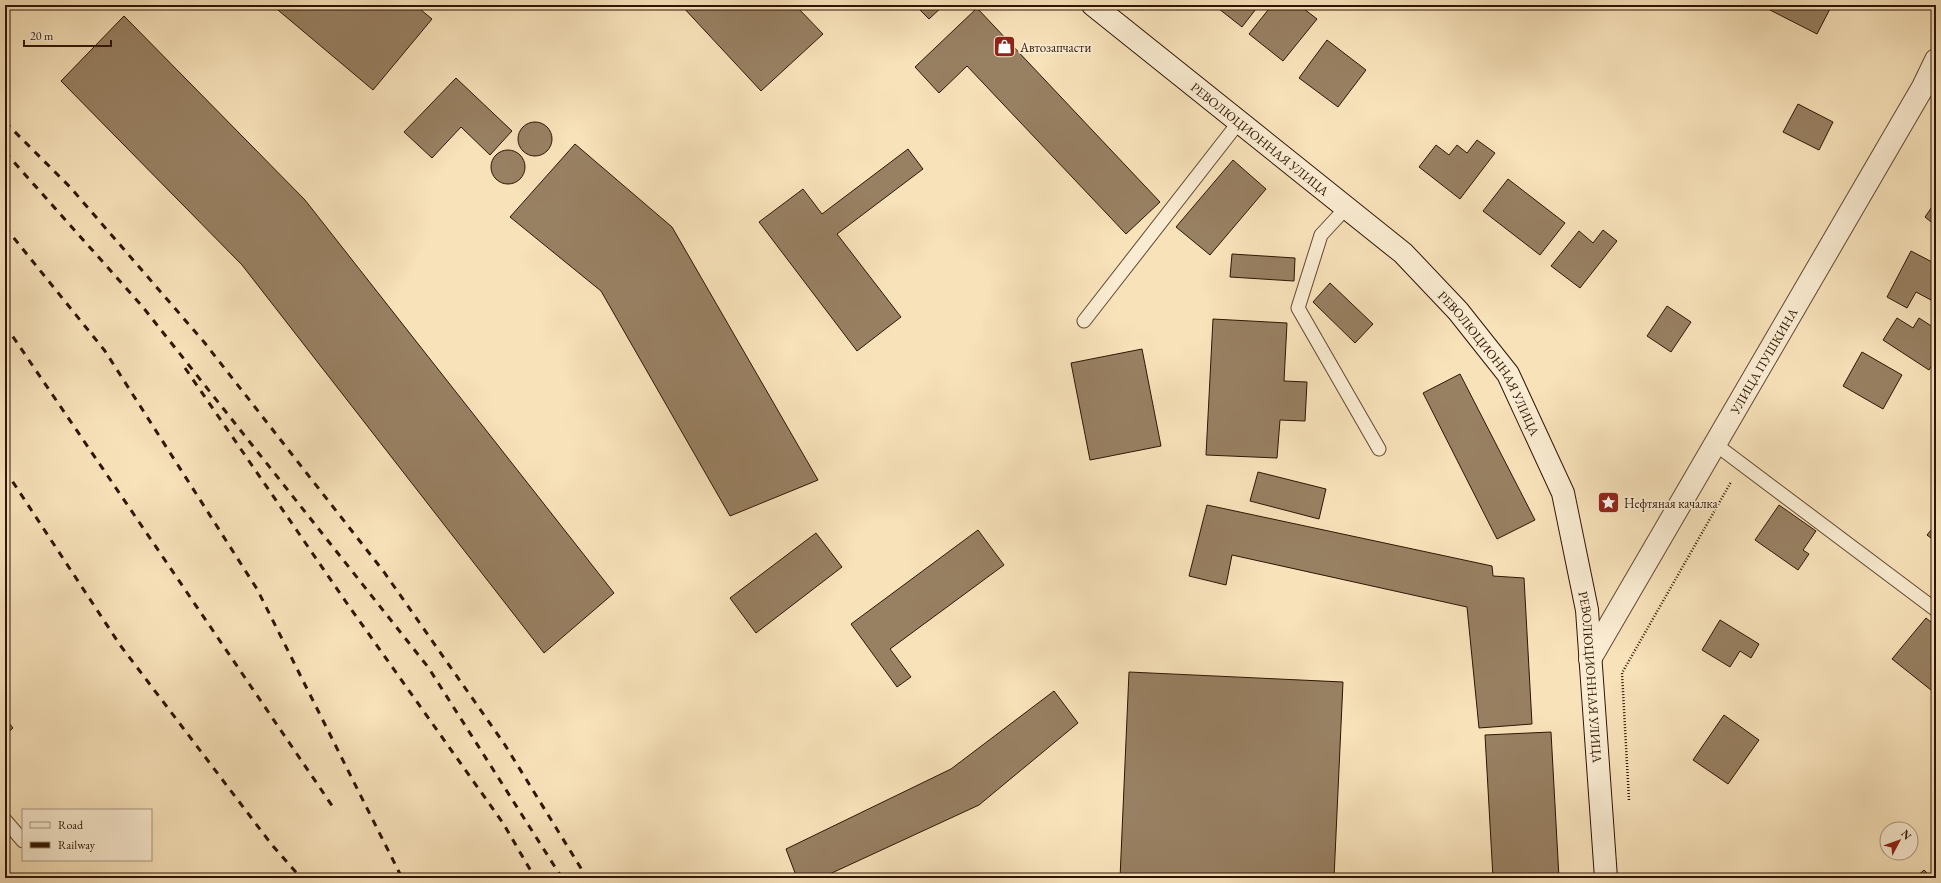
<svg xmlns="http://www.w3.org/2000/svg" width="1941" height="883" viewBox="0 0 1941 883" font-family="'EB Garamond',serif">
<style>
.building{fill:#988062;stroke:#2f1503}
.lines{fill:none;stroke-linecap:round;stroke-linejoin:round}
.service-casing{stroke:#614831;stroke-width:15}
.tertiary-casing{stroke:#614831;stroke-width:24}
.secondary-casing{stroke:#2f1503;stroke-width:24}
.path{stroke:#2f1503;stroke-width:2.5;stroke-dasharray:1 2;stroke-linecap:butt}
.service{stroke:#faecd2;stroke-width:13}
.tertiary{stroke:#faecd2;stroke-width:22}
.secondary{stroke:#faecd2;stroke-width:22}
.rail{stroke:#2f1503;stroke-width:3;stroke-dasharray:7 7;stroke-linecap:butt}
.labels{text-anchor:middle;stroke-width:3.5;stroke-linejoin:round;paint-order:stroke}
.poi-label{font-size:13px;fill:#2f1503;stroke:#faecd2;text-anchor:start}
.street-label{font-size:13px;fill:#2f1503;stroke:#faecd2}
</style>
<rect width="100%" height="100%" fill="#f8e2ba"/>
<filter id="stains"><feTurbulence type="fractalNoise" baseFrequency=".005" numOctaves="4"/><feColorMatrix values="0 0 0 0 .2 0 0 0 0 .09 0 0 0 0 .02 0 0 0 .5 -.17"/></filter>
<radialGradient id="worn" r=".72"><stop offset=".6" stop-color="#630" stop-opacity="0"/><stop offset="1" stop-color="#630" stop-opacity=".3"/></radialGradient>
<g class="building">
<path d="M272,5H415L432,19L373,90Z"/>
<path d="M681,5H795L823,34L761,91Z"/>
<path d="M915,5H944L929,19Z"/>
<path d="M1214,5H1259L1242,27Z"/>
<path d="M1272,5H1299L1317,19L1283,61L1249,34Z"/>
<path d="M1770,5H1832L1817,34L1768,9Z"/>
<path d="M977,8L1160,202L1126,234L967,66L939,93L915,67Z"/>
<path d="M124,16L305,200L614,593L544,653L242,265L61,81Z"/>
<path d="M1327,40L1366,70L1338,107L1299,78Z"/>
<path d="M456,78L512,131L490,155L461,127L432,158L404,132Z"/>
<path d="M1798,104L1833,122L1819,150L1783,132Z"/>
<circle cx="535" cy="139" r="17"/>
<path d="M1477,140L1495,153L1460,199L1419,167L1436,145L1449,155L1457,145L1467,153Z"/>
<path d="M575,144L672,227L818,480L730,516L601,291L510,217Z"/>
<path d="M908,149L923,169L837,234L901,317L857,351L759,222L803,189L822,214Z"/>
<circle cx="508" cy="167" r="17"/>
<path d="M1233,160L1266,189L1210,255L1176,227Z"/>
<path d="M1508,179L1565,223L1540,255L1483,211Z"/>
<path d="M1936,201V226L1925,217Z"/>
<path d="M1603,230L1617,241L1580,288L1551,266L1579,231L1593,243Z"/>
<path d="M1911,251L1936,264V290L1931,300L1916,292L1907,308L1887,297Z"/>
<path d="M1232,254L1295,258L1294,281L1230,277Z"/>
<path d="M1330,283L1373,324L1355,343L1313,302Z"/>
<path d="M1667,306L1691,322L1671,352L1647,336Z"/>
<path d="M1897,318L1913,328L1919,318L1936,329V359L1929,370L1883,340Z"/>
<path d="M1213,319L1287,323L1284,381L1307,382L1305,421L1280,420L1277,458L1206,455Z"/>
<path d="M1142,349L1161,446L1090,460L1071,363Z"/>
<path d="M1862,352L1902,375L1883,409L1843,386Z"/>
<path d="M1460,374L1535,520L1497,539L1423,393Z"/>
<path d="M1258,472L1326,489L1319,519L1250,501Z"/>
<path d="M1207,505L1492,566L1493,576L1524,578L1532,724L1479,728L1467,607L1232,555L1226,585L1189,576Z"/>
<path d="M1779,505L1816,531L1803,550L1809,554L1798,570L1755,540Z"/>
<path d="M1936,524V542L1927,535Z"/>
<path d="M978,530L1004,565L890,649L911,677L897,687L851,624Z"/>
<path d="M816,533L842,567L756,633L730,598Z"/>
<path d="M1926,618L1936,626V694L1892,659Z"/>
<path d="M1720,620L1759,644L1751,658L1740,651L1730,667L1702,650Z"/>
<path d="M1129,672L1343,682L1334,878H1120Z"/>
<path d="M1054,691L1078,723L979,805L821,878H797L786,849L951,769Z"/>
<path d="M1724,715L1759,740L1728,784L1693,760Z"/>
<path d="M5,718L13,728L5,735Z"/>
<path d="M1551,732L1559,878H1493L1485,735Z"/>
<path d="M1924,870L1932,878H1915Z"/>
</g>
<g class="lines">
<defs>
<g id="service">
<path d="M1346,208L1321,235L1298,308L1379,449"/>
<path d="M1084,321L1239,122"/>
<path d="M1715,444L1936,610"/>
<path d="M5,820L23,841"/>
</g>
<g id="tertiary">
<path id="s1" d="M1590,659L1923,87L1936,60"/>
</g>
<g id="secondary">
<path id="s2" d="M1093,5L1403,253L1458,311L1508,374L1563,493L1587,610L1606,878"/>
</g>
</defs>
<use href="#service" class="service-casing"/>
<use href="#tertiary" class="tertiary-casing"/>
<use href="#secondary" class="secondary-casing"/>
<path class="path" d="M1629,800L1622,673L1731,482"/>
<use href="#service" class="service"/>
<use href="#tertiary" class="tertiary"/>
<use href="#secondary" class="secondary"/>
<g class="rail">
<path d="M5,122L70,187L204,342L384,572L505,745L587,878"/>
<path d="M5,152L142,306L428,667L562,878"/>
<path d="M5,227L105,351L257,589L402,878"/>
<path d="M5,325L335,810"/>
<path d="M185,368L346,602L503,823L535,878"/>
<path d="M5,470L120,645L272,845L301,878"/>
</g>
</g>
<defs>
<symbol id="shop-square" viewBox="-11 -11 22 22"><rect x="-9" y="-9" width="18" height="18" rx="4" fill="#8f2418" stroke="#faecd2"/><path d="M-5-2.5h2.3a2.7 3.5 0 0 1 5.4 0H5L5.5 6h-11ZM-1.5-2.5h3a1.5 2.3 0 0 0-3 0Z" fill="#fff"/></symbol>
<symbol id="sight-square" viewBox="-11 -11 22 22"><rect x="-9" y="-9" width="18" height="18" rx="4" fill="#8f2418" stroke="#faecd2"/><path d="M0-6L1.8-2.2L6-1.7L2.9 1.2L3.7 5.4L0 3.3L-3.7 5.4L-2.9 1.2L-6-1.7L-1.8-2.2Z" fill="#fff"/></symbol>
</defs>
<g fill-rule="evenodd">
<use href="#shop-square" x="992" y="34" width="25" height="25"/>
<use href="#sight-square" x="1596" y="490" width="25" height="25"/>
</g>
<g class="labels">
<g class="poi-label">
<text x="1020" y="52">Автозапчасти</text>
<text x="1624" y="508">Нефтяная качалка</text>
</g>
<g class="street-label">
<text dy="5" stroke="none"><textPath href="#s2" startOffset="214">РЕВОЛЮЦИОННАЯ УЛИЦА</textPath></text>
<text dy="5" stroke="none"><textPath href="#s1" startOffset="345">УЛИЦА ПУШКИНА</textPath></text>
<text dy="5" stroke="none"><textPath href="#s2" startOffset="538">РЕВОЛЮЦИОННАЯ УЛИЦА</textPath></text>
<text dy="5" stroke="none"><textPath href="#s2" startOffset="875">РЕВОЛЮЦИОННАЯ УЛИЦА</textPath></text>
</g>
</g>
<rect width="1941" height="883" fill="none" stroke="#f8e2ba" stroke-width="20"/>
<rect x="6" y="6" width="1929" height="871" fill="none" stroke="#2f1503" stroke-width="2"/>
<rect x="10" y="10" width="1921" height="863" fill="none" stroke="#2f1503"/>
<rect x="22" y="809" width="130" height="52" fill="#faecd2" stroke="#a9967f"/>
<rect x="30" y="822" width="20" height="6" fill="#faecd2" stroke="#a9967f"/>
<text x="58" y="829" font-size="12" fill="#2f1503">Road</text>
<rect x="30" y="842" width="20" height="6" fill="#2f1503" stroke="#a9967f"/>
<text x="58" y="849" font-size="12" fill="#2f1503">Railway</text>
<g transform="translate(1899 841) rotate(49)"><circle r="19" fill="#faecd2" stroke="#a9967f"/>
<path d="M0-3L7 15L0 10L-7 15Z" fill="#8f2418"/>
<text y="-6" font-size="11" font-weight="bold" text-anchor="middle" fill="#2f1503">N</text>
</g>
<path d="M24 40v6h87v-6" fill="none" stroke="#2f1503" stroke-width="2"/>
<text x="30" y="40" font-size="12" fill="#2f1503" stroke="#faecd2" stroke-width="3" paint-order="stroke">20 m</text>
<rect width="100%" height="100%" filter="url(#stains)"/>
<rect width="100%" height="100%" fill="url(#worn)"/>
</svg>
